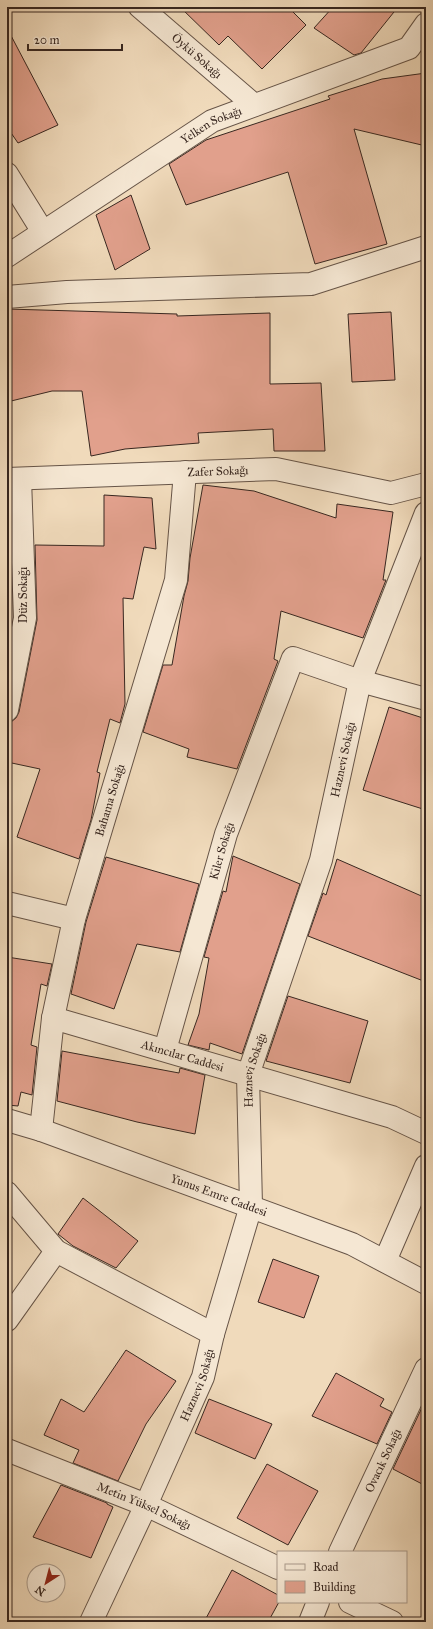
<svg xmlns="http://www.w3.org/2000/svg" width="433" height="1629" viewBox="0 0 433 1629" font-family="'IM FELL Great Primer',serif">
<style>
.building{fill:#e1a08c;stroke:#382720}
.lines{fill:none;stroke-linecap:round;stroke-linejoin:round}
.minor-casing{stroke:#665447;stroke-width:24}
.minor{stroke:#f5e7d3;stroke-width:22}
.labels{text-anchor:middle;stroke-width:3;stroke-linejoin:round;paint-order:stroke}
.street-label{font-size:12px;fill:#382720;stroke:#f5e7d3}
</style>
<rect width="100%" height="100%" fill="#f0dabb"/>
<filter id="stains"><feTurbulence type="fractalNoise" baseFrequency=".005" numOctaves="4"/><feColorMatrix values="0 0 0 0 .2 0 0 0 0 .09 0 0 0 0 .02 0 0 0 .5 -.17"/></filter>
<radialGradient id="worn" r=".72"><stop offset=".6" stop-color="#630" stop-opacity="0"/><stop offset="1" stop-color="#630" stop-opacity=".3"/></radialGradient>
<g class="building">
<path d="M180,7H288L306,25L262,69L228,36L219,45Z"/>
<path d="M333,7H398L361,53L354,55L314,28Z"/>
<path d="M7,28L58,125L18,143L7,127Z"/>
<path d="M426,73V146L354,129L387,244L315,264L288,172L186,205L169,164L206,140L330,99L328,96L382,79Z"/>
<path d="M131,195L150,249L115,270L96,215Z"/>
<path d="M7,309L177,314V316L270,313V384L321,383L325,451H274L273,429L198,433L199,443L125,449L91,456L82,391H52L7,402Z"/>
<path d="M391,312L395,380L352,382L348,314Z"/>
<path d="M203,485L254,491L336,518L337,504L393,512L383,580H386L363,638L281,611L274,659L278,661L237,769L187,757L189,749L143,732L163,665H172L184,596L188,581L190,558Z"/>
<path d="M104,495L152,498L156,549L144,547L133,599L123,598L125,704L120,723L110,719L97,772L100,773L91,820L79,859L17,837L40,769L7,762V740L11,722L16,718L19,712L37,620L35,545L104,546Z"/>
<path d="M389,707L426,719V810L363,790Z"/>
<path d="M233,856L300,884L242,1054L210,1043L209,1050L188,1045L199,1014L209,958L204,957L223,891L226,892Z"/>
<path d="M106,857L199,884L180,952L137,944L114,1009L71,994L86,922Z"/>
<path d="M337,859L426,898V982L308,936L323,893L326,895Z"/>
<path d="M7,957L52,964L47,986L41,984L31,1045L37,1047L32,1095L21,1092L18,1106L7,1105Z"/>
<path d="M288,996L368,1021L350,1083L266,1061Z"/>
<path d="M62,1051L179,1073L180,1068L205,1075L195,1134L137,1122L57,1101Z"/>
<path d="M83,1198L138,1241L116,1268L73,1246L58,1234Z"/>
<path d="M273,1259L319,1276L304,1318L258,1302Z"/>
<path d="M126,1350L176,1381L146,1424L118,1481L73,1463L79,1450L44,1435L61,1399L84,1412Z"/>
<path d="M336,1373L384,1399L380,1406L392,1412L377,1444L312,1416Z"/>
<path d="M209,1399L272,1424L255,1459L195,1433Z"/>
<path d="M426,1399V1486L393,1469Z"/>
<path d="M267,1464L318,1491L288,1545L237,1518Z"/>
<path d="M61,1485L107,1503V1504L113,1507L91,1558L33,1537Z"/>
<path d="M232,1570L278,1595L279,1602L268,1622H204Z"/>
</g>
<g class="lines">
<defs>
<g id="minor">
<path id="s1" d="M140,7L254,105"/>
<path d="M7,174L43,232"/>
<path id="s2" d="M7,256L212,121L409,48L426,24"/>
<path d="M7,297L67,292L311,284L426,247"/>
<path id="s3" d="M7,479L276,469L391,493L426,484"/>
<path d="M7,710L25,618L20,479"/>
<path d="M7,903L74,919"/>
<path id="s4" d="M53,1018L392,1117L426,1133"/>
<path id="s5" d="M165,1050L226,834L293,658L360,681L426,699"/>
<path id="s6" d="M7,1120L41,1130L352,1244L426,1283"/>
<path id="s7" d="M41,1130L53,1018L74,919L176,580L185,472"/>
<path d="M7,1193L56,1251L213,1334"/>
<path d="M385,1261L426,1166"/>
<path d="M7,1320L56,1251"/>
<path id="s8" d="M7,1450L146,1505L278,1568"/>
<path id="s9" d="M340,1552L426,1369"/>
<path d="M350,1602L392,1622"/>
<path id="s10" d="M91,1622L146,1505L203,1377L213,1334L251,1206L248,1075L321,860L360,681L426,513"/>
<path d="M310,1622L318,1602"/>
</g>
</defs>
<use href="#minor" class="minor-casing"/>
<use href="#minor" class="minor"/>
</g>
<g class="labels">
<g class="street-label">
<text dy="4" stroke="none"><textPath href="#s1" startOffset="75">Öykü Sokağı</textPath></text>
<text dy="4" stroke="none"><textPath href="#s2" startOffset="243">Yelken Sokağı</textPath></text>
<text dy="4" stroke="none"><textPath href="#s3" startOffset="211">Zafer Sokağı</textPath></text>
<text transform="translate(23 595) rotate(-90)" y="4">Düz Sokağı</text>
<text dy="4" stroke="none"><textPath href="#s10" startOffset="908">Haznevi Sokağı</textPath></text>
<text dy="4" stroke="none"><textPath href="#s7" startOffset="338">Bahama Sokağı</textPath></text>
<text dy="4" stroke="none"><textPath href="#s5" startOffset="207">Kiler Sokağı</textPath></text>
<text dy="4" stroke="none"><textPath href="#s4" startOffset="135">Akıncılar Caddesi</textPath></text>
<text dy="4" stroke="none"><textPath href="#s10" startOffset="584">Haznevi Sokağı</textPath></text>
<text dy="4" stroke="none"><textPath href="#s6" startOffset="225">Yunus Emre Caddesi</textPath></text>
<text dy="4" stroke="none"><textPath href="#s10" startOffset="260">Haznevi Sokağı</textPath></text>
<text dy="4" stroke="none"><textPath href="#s9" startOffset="101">Ovacık Sokağı</textPath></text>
<text dy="4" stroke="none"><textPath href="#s8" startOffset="148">Metin Yüksel Sokağı</textPath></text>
</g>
</g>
<rect width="433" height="1629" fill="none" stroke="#f0dabb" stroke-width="24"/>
<rect x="8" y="8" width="417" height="1613" fill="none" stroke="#382720" stroke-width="2"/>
<rect x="12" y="12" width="409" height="1605" fill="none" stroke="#382720"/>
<rect x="277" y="1551" width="130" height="52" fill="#f5e7d3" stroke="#a99a8b"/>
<rect x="285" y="1564" width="20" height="6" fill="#f5e7d3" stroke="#a99a8b"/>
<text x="313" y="1571" font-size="12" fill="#382720">Road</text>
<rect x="285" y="1581" width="20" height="12" fill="#e1a08c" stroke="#a99a8b"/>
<text x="313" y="1591" font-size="12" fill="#382720">Building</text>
<g transform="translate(46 1583) rotate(216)"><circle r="19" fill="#f5e7d3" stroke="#a99a8b"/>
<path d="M0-3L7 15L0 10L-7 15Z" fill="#8f2418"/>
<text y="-6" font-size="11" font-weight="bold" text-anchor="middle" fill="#382720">N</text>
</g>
<path d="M28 44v6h94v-6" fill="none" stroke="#382720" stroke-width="2"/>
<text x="34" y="44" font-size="12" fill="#382720" stroke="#f5e7d3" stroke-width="3" paint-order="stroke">20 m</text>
<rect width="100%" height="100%" filter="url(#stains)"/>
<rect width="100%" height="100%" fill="url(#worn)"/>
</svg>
